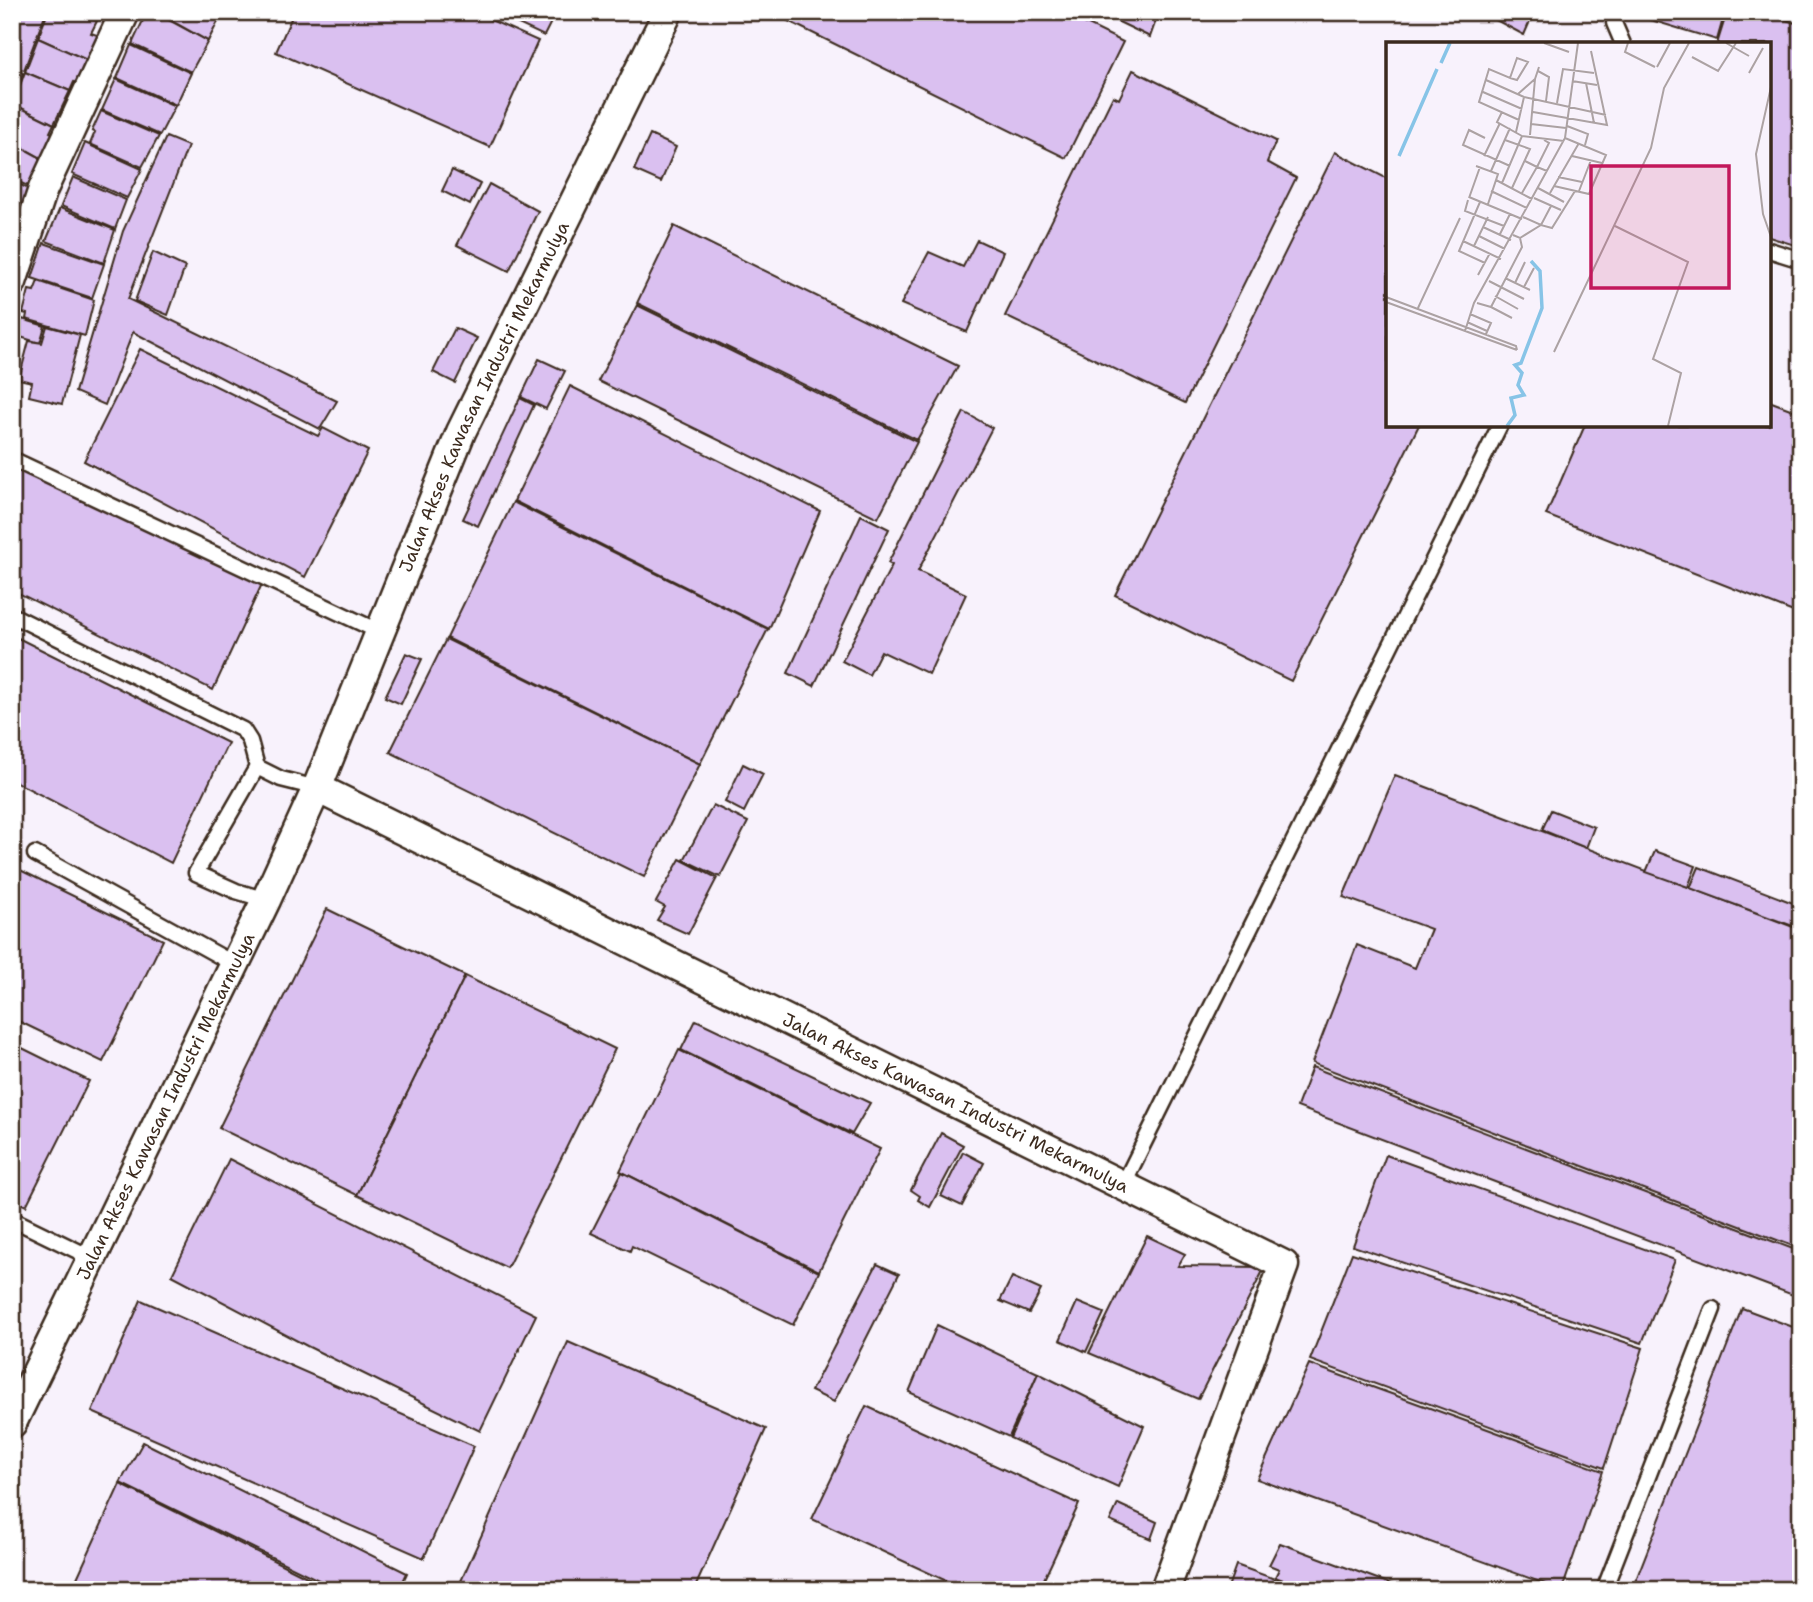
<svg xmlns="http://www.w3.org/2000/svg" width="1813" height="1602" viewBox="0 0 1813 1602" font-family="'Shantell Sans',sans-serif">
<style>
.building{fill:#dac0f0;stroke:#3b2a1e;stroke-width:2}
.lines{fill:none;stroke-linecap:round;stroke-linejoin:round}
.service-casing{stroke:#3b2a1e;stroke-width:19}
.minor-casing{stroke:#3b2a1e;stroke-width:33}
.service{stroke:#fff;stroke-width:14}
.minor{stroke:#fff;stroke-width:28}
.labels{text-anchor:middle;stroke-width:7;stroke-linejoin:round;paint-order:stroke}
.street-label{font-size:18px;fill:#3b2a1e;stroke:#fff}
.inset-river{fill:none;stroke:#87c4e7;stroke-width:3.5}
.inset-road{fill:none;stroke:#aca2a3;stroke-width:2}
.view{fill:#c2185b;fill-opacity:0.15;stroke:#c2185b;stroke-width:3.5}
.inset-edge{fill:none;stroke:#3b2a1e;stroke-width:3.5}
</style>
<rect width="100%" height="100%" fill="#f8f2fc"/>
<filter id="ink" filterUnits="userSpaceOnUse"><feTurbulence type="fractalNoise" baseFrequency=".0143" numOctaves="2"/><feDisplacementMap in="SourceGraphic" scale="14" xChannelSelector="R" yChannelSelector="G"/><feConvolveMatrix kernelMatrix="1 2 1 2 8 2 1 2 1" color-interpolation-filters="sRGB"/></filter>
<g filter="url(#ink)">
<g class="building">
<path d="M12,12H46L24,70L12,66Z"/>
<path d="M48,12H74L97,21L91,33L100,36L89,61L38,38Z"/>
<path d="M147,12L156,13L208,41L191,72L132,44Z"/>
<path d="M156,12H223L208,41Z"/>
<path d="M294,12H473L538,41L490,147L276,52Z"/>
<path d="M493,12H556L544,36Z"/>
<path d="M770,12H1062L1123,42L1066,158Z"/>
<path d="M1098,12H1159L1150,37Z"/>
<path d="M1481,12H1534L1524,35Z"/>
<path d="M1642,12H1725L1717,40L1641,17Z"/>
<path d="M1727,12H1763L1801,25V247L1769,237V44H1717Z"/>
<path d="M38,38L89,61L78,83L74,82L70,91L25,72Z"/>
<path d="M131,45L191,73L176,105L117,78Z"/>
<path d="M12,68L23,73L12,101Z"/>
<path d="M1133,70L1276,141L1267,162L1296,178L1185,403L1005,316L1113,96L1119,99Z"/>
<path d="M25,72L70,91L54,124L13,104Z"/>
<path d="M116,79L175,106L160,135L102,110Z"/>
<path d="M13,104L54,124L50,132L58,136L43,159L12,142Z"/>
<path d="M101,111L159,136L142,167L90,144L95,132L92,131Z"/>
<path d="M650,135L676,147L661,182L634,170Z"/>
<path d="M166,137L188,146L128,299L337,401L320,429L133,332L105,405L75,392L123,231Z"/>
<path d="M12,142L43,159L30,187L12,179Z"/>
<path d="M85,143L142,169L127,198L72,174Z"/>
<path d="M1335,152L1388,179V425H1419L1291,681L1115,595Z"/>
<path d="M452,170L480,184L470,205L442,191Z"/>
<path d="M73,177L126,200L115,229L61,206Z"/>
<path d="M12,181L29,189L14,222L12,221Z"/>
<path d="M489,184L538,211L509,271L457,245Z"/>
<path d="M60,208L115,230L104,263L46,241Z"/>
<path d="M674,226L958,366L917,440L637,303Z"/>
<path d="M977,240L1003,252L967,332L901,304L929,252L963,267Z"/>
<path d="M44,243L104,264L92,298L32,278Z"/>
<path d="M153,252L185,267L168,315L135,301Z"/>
<path d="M38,281L94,300L85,336L26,319L27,314L23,313L29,290L34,291Z"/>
<path d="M637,305L917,442L878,518L598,381Z"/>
<path d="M22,319L45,326L40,343L17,336Z"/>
<path d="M47,326L80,335L62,404L29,396L32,382L19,379L29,341L42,343Z"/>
<path d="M455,328L477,338L455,383L433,372Z"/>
<path d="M140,349L318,436L323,428L368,451L305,577L84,461Z"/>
<path d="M539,359L565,371L546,409L521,397Z"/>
<path d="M570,386L820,511L769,629L514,501Z"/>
<path d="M520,398L534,405L478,526L463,519Z"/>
<path d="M1769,401L1801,413V615L1546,515L1585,425H1769Z"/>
<path d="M964,412L992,428L918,571L966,594L929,674L881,651L869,675L842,661L892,565L888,563Z"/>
<path d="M12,463L262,584L213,690L12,590Z"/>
<path d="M513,502L768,629L700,764L447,638Z"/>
<path d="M861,515L889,529L814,686L788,673Z"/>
<path d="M12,635L228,743L171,863L12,780Z"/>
<path d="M446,639L700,764L644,877L390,752Z"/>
<path d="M406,653L422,659L401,704L385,697Z"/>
<path d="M743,764L763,774L744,812L725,802Z"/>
<path d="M1395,775L1801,930V1249L1312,1063L1357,945L1415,968L1431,929L1343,897Z"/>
<path d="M713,805L748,822L720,877L684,860Z"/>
<path d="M1551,810L1594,827L1586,848L1542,830Z"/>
<path d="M1655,851L1696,866L1688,887L1646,872Z"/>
<path d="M680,859L717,878L688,934L657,920L665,907L656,902Z"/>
<path d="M12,866L163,940L103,1062L12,1018Z"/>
<path d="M1699,867L1801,906V929L1690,888Z"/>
<path d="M327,909L465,976L357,1195L219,1128Z"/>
<path d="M465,976L615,1049L507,1268L357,1195Z"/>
<path d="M696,1020L870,1103L852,1134L681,1050Z"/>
<path d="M12,1043L89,1081L26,1206L12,1199Z"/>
<path d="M679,1050L880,1149L819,1271L620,1171Z"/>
<path d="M1312,1067L1801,1252V1298L1297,1107Z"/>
<path d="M941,1133L963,1145L930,1207L918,1200L920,1196L911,1190Z"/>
<path d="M963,1152L984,1163L962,1206L941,1196Z"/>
<path d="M1386,1155L1675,1260L1642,1343L1353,1246Z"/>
<path d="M229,1159L536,1315L480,1431L307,1346L172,1275Z"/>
<path d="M622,1172L819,1272L793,1325L632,1246L630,1251L591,1233Z"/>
<path d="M1147,1236L1185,1254L1178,1266L1265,1267L1198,1399L1089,1353Z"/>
<path d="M1352,1253L1643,1348L1604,1468L1310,1360Z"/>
<path d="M877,1264L899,1274L834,1402L811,1391Z"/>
<path d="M1012,1277L1041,1290L1029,1313L1000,1301Z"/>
<path d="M141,1300L474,1446L424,1558L92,1412Z"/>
<path d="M1077,1302L1104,1313L1086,1352L1060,1340Z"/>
<path d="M1742,1308L1801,1330V1590H1632Z"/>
<path d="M937,1325L1038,1373L1009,1437L909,1392Z"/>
<path d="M568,1342L766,1429L694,1590H457Z"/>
<path d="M1309,1364L1603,1471L1562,1590L1257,1479Z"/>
<path d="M1038,1373L1144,1426L1118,1487L1010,1438Z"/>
<path d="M866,1406L1079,1504L1039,1590H966L812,1519Z"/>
<path d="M143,1442L407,1573L399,1590H339L120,1483Z"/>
<path d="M120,1484L333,1590H74L72,1589Z"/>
<path d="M1118,1504L1157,1522L1151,1539L1110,1521Z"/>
<path d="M1280,1543L1407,1590H1310L1275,1577L1279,1569L1269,1565Z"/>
<path d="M1236,1565L1305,1590H1227Z"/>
</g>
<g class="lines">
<defs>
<g id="service">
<path d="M1614,23L1623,44"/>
<path d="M1769,250L1801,260"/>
<path d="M12,459L380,632"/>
<path d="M12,615L243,730L250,741L257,767L281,779L317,788"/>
<path d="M257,767L196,873L236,891L266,900"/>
<path d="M35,854L234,964"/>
<path d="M1122,1187L1500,425"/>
<path d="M12,1219L92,1258"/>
<path d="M1604,1590L1713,1309"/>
</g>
<g id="minor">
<path d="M12,282L43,189L125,12"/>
<path id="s1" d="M317,788L1284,1265L1165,1590"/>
<path id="s2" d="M12,1423L266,900L317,788L461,432L668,12"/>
</g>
</defs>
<use href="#service" class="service-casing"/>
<use href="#minor" class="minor-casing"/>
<use href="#service" class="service"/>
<use href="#minor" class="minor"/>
</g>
</g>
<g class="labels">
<g class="street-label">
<text dy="6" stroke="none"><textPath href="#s2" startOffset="1130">Jalan Akses Kawasan Industri Mekarmulya</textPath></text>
<text dy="6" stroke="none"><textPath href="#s1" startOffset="712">Jalan Akses Kawasan Industri Mekarmulya</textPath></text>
<text dy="6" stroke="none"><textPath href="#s2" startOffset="352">Jalan Akses Kawasan Industri Mekarmulya</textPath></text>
</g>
</g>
<g transform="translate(1386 42)">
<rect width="385" height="385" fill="#f8f2fc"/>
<path class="inset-river" d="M55,21L64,1M13,114L51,27M121,384L129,373L125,356L138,353L132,343L136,331L129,323L135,321L156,266L154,229L145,219"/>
<path class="inset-road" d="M158,1L183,10M242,1L239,10L269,25M340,1L363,14M306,15L332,29L350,1M271,25L284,1M152,29L163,35L160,59M363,31L377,6M124,36L131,38L142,20L131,16L124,36L103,27L93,60L133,78M100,38L138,55L220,73M186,39L211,43M200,41L208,81M385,45L370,112L377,172L385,195M97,50L136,67M132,52L149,37L153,25M171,61L177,27L208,31M116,70L111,80L136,94M147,70L221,83L205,9M145,82L180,86M181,84L202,92L199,103M130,90L138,55M144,93L149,37M99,96L83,88L77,103L124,124M119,98L144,107L126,146M158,98L163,101L151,125L161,129M98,114L114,81M186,114L216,121M90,124L112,132L102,162M105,129L124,86M172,135L196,140M110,138L146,157M116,141L136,94L178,99M168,144L203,152L220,113L179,96M152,146L178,160M105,149L141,166M193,149L205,118M136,151L151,125L139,119M164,151L193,101M83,155L136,177M83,156L94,125M148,156L175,168M82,158L79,169L118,184M94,160L73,209L99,221M137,175L155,183L165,164M229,184L302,220L267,317L295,331L282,384M97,185L125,198M114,192L124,172M127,193L134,196L155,183L166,186L189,149M93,194L119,207M77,199L115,217M88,204L102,175M92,233L104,211M119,236L144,248M103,239L138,257M129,241L139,220M138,245L148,226M109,254L132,267M0,255L130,304L131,308M0,260L131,308M91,261L105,265L136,205L134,196M105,265L126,276M32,266L74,176M84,272L105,281L100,292M81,280L101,289M79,289L88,261L179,96L192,1M168,310L265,106L278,46L303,1"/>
<path class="view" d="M205,124H343V246H205Z"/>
<rect width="385" height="385" class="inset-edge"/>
</g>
<rect width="1813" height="1602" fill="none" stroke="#fff" stroke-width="42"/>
<rect x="21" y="21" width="1771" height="1560" fill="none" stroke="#3b2a1e" stroke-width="2.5" filter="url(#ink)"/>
</svg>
